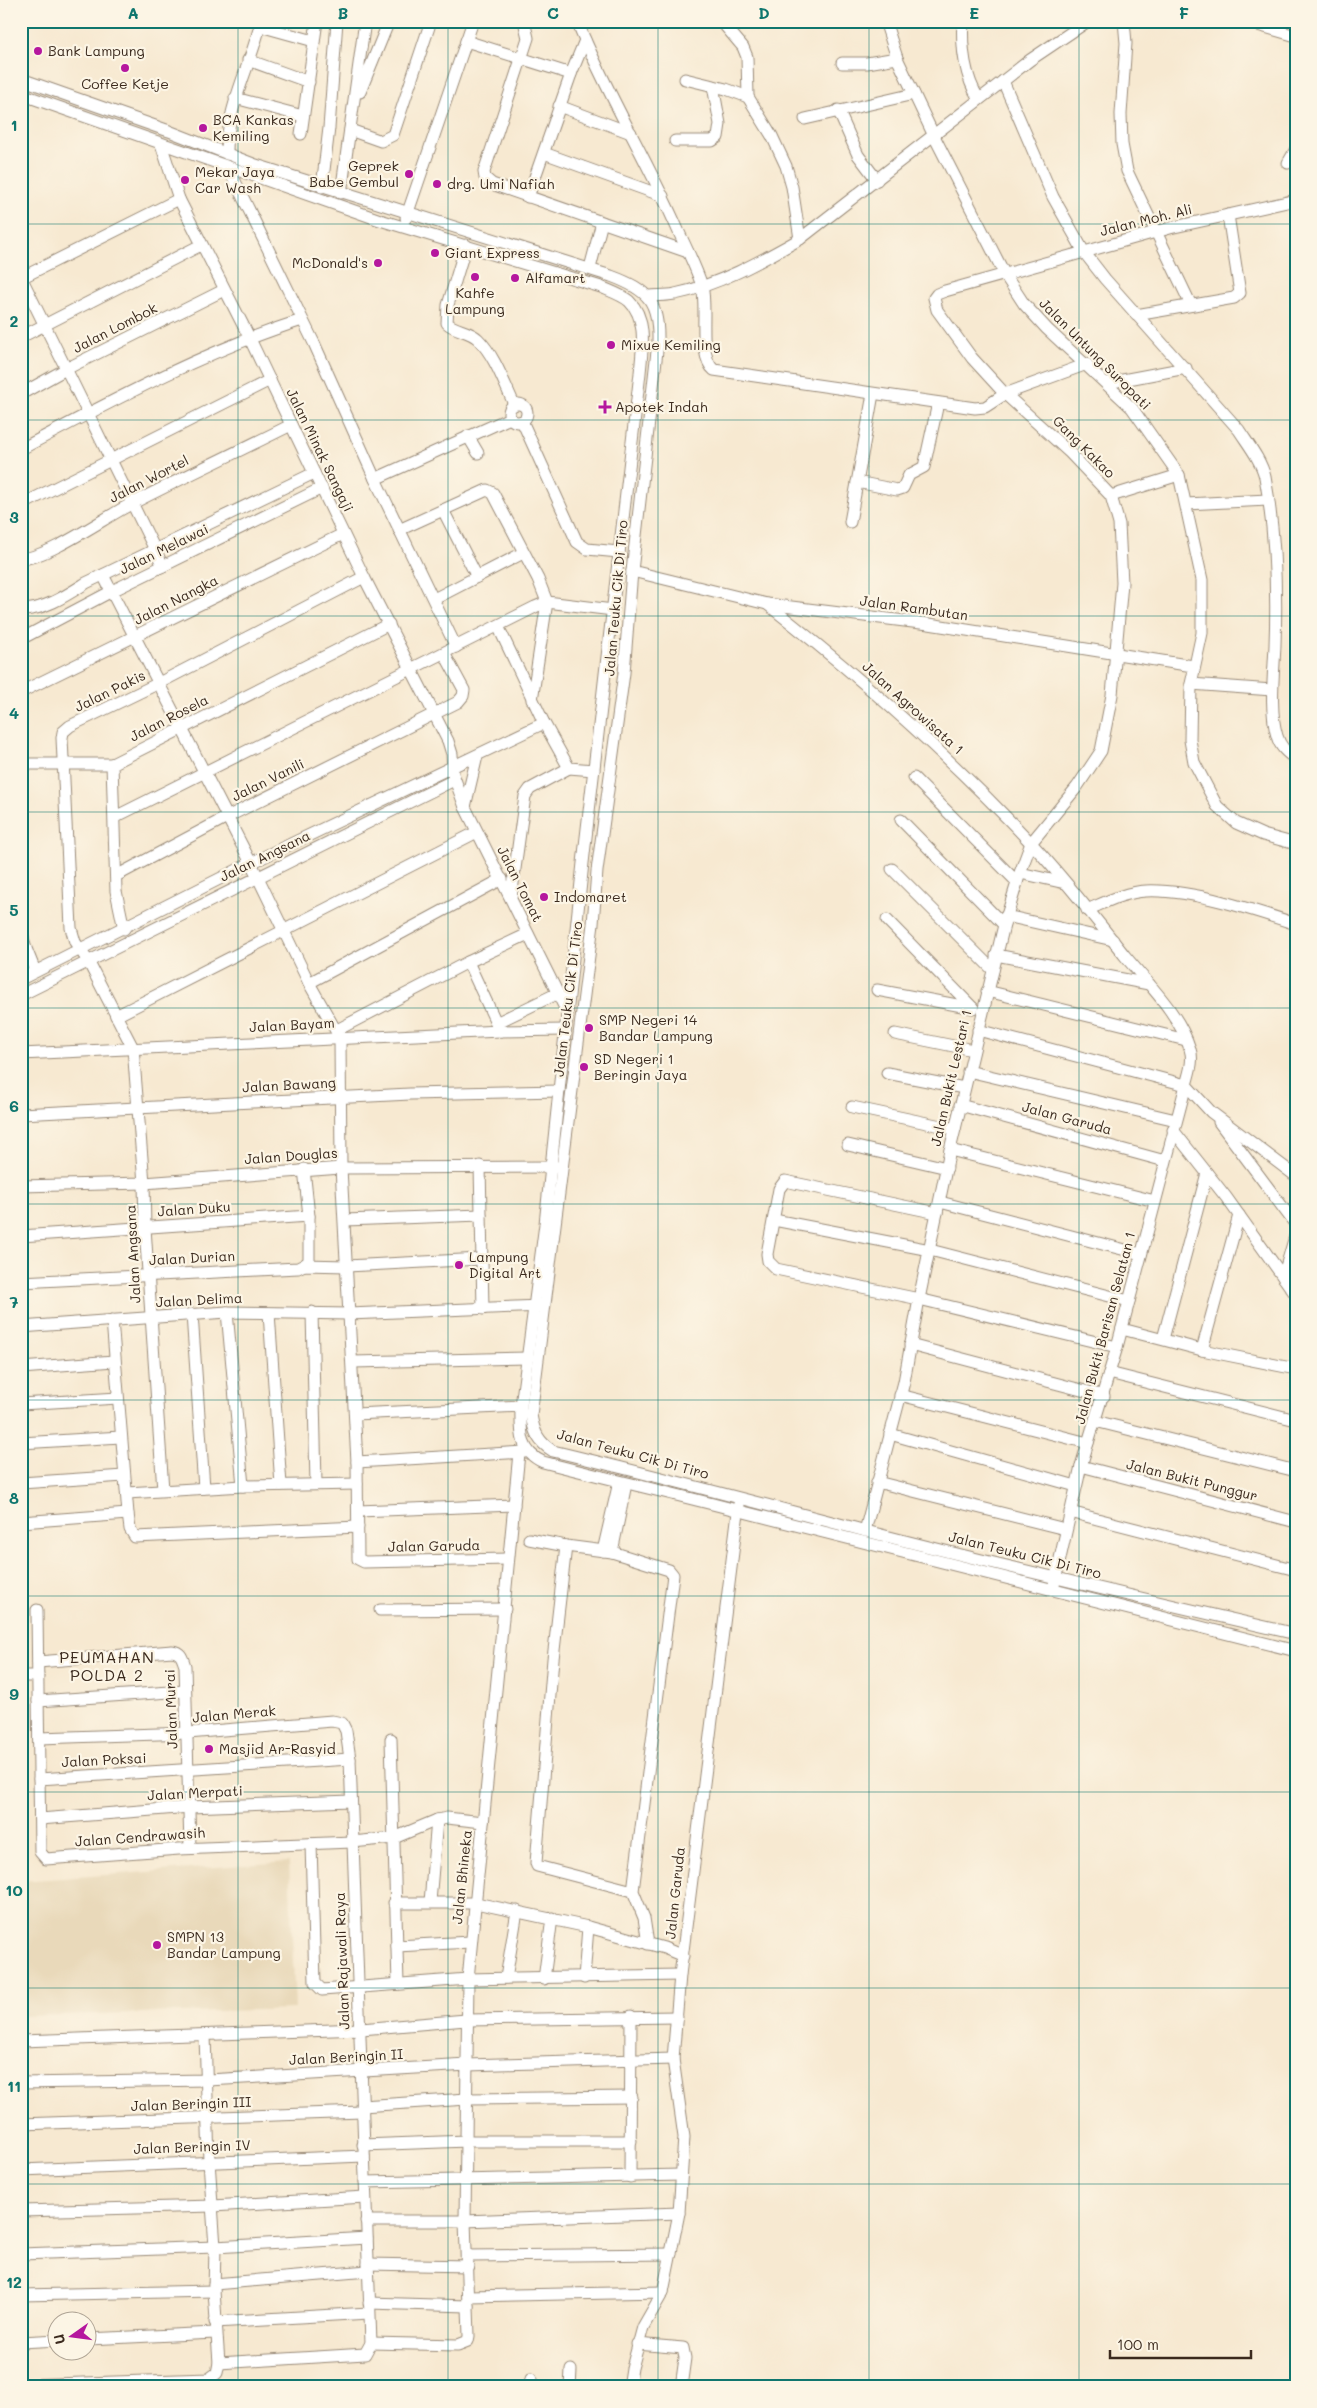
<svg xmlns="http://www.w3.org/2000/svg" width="1317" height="2408" viewBox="0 0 1317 2408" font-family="Mali,sans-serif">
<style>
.built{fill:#e9d9ba}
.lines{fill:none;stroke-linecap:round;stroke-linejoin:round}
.minor-casing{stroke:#998a78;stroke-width:13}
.minor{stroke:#fff;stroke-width:11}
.grid{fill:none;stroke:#0f766e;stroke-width:1;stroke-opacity:0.55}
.poi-dot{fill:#b5179e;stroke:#fcf5e5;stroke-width:2}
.labels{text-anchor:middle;stroke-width:4.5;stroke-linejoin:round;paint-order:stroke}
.poi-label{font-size:14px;fill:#3b2a1e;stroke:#fcf5e5;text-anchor:start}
.street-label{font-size:14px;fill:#3b2a1e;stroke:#fcf5e5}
.quarter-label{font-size:16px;letter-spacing:1px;fill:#3b2a1e;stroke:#fcf5e5}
.neatline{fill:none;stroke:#0f766e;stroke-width:2}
.grid-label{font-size:16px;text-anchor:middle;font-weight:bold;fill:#0f766e}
</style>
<rect width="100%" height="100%" fill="#fcf5e5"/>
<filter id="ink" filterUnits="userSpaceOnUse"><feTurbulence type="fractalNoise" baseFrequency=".02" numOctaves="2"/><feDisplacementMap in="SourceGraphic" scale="10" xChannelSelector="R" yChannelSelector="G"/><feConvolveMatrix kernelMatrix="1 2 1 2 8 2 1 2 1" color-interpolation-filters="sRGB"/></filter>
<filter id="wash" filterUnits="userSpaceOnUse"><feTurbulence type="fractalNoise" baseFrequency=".0096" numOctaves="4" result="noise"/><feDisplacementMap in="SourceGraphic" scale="20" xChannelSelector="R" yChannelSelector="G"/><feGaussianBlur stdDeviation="1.12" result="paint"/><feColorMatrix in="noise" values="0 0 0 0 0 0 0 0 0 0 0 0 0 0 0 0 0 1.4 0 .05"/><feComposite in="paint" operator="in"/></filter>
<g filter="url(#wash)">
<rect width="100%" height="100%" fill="#f7e9d1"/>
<path class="built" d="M289,1862L295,2009L21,2016V1881Z"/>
</g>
<g filter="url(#ink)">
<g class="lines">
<defs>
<g id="minor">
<path d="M524,21L528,38L484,172L485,178L492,184L688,252"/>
<path d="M577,21C606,93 647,159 678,230C686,248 696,267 702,286C708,308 697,356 714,370L975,408L985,407L1005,394L1087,364"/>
<path d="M721,21L743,47L747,57L748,97L772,136L786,166L792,187L800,239"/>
<path d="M885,21L897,58L934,136L1005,275L1024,304L1047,329L1132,408L1179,475L1202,580V633L1191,684L1190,740L1194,762L1217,806L1236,823L1263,835L1296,844"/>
<path d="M963,21C961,47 965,78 979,99"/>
<path d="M1124,21L1126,43L1121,114L1122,144L1127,171L1191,305"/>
<path d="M1244,21L1296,36"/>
<path d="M260,26L314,41"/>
<path d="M466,41L571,74"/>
<path d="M248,60L309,82"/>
<path d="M842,63H867L897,58"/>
<path d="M21,79L169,131L256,165L611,276C649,290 659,302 658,342L632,571L624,673L597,871L593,924L531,1415C534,1432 538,1442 553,1451C658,1476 762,1504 866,1531C1009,1568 1152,1601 1296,1634"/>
<path d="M685,79L726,89L748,97"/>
<path d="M1003,81L1053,197L1084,252L1105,279L1239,430C1248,444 1261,460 1265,477C1275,531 1277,590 1275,645C1274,671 1269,711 1277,736C1280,747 1287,753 1296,759"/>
<path d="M360,92L389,21"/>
<path d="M21,94L380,220L601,287C610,291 622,295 629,301C648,319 642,350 640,373L583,863L545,1224L521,1406C521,1429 518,1451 543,1462C609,1479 675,1494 740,1511C925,1558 1110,1605 1296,1651"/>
<path d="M235,98L303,116"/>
<path d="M559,106L631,133"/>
<path d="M838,110L858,155L877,180"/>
<path d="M805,119L914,94"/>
<path d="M350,130L381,141L393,135L431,21"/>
<path d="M301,134L317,21"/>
<path d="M675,141H712L718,137L720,124L713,86"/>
<path d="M161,144L179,199L249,337L364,577L448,741L452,754L453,774L465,807L567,1012"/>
<path d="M544,153L663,196"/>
<path d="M227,154C226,107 251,66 261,21"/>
<path d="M1288,163L1296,149"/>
<path d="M228,167L314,343L375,479L456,647"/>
<path d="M322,187L329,128L337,21"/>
<path d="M341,193L365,21"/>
<path d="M528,197L571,74L585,40"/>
<path d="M406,218L473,21"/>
<path d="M466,245L448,305L447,323C455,331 469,330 478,339C495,356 504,383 514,404"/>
<path d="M590,268L602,222"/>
<path d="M21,277L163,566"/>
<path d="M21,278L179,199"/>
<path d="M648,296C657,295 667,296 675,294C719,285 761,261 800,239L1030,60L1088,21"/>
<path d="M1136,315L1234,298L1240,293L1228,215"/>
<path d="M21,337L201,245"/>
<path d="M1107,383L1186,368"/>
<path d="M21,394L66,369L224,290"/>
<circle cx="518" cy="413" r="9"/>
<path d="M522,421L577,542L587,549L619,552"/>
<path d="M468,436L478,453"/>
<path d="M21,449C112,401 204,351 302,320"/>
<path d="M375,479L510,418"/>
<path d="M857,482L897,490L903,488L909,475L924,467L938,403"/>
<path d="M1111,496L1179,475"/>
<path d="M1186,504L1268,500"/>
<path d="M21,505L270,380"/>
<path d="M443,510L477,577"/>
<path d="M850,522L873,394"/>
<path d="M399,530L487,490L493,493L538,579L547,602L532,700"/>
<path d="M21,559C50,557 105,517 133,503C186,476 239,451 291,425"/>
<path d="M632,571L767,604L929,624L1193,666"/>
<path d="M103,575L251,863L309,983L340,1038L341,1168L357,1462L358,1559L364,1562L508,1559"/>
<path d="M434,599L523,553"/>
<path d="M767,604C860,677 949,756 1031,843C1064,878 1095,918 1125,956C1148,984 1179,1013 1190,1049C1194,1061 1189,1073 1186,1085L1211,1112L1296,1176"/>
<path d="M21,610C45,610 67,595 86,583L314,473"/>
<path d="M498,626L544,723L569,768L594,770"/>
<path d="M21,639L112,591L322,488"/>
<path d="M1191,684L1272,690"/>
<path d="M21,692L343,534"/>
<path d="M21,764H112"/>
<path d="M914,778L1017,882"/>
<path d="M465,807L477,756"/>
<path d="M115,817L535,607L547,602L613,610"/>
<path d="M901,820L1004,925"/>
<path d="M892,869L993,970"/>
<path d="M1020,873L1065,883"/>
<path d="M116,876L227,817L458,702L463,696L464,690L444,653"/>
<path d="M511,898L525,796L530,789L569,768"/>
<path d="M1087,910C1106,902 1125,892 1146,891C1190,889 1254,910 1296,924"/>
<path d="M1006,916L1113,940"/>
<path d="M887,920L972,1007"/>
<path d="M21,928L25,946L35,971"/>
<path d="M124,929L116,891L112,764L389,624"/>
<path d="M996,955L1149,984"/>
<path d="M468,962L500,1031"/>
<path d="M21,979L251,863L544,723"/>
<path d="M309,983L502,879"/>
<path d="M877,990L973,1008"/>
<path d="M987,991L1186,1040"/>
<path d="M21,995L454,780"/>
<path d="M116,1016L477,832"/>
<path d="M496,1023L558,993"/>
<path d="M337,1030L468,962L528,934"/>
<path d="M978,1030L1186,1085L1117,1347L1081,1466L1054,1585"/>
<path d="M895,1034L973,1050"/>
<path d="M21,1054L500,1031L565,1030"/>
<path d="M968,1071L1176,1120"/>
<path d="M887,1073L964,1088"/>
<path d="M960,1105L1165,1161"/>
<path d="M852,1107L955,1129"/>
<path d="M21,1114L410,1094L559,1091"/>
<path d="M1219,1122L1296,1225"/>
<path d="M1173,1130L1226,1197L1296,1295"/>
<path d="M848,1145L947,1168"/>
<path d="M950,1150L1155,1201"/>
<path d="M480,1166L483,1309"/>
<path d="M304,1169L309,1216V1261L304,1265"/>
<path d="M21,1186L144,1183L341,1168L558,1167"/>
<path d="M940,1202L1141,1254"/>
<path d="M937,1213L785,1181L779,1189L767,1254L768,1261L776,1269L919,1299L1117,1347"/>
<path d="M345,1220L481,1215"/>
<path d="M774,1220L930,1250L1129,1301"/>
<path d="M21,1236L309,1216"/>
<path d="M1283,1277L1296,1233"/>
<path d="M21,1282L298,1268L304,1265L347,1266L481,1259"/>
<path d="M227,1312L243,1486"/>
<path d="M312,1312L316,1484"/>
<path d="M269,1313L281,1485"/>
<path d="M192,1314L204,1488"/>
<path d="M112,1320L128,1514L130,1529L135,1537L358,1527"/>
<path d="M21,1327L227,1312L349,1314L541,1306"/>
<path d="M1122,1329L1202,1350L1296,1369"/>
<path d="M1163,1339L1207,1173"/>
<path d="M910,1345L1104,1396"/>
<path d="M1202,1350L1239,1215"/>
<path d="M353,1362L528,1358"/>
<path d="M21,1368L114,1361"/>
<path d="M1109,1373L1296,1420"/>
<path d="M900,1395L1088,1443"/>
<path d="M21,1404L118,1398"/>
<path d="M355,1414L521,1406"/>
<path d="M1095,1421L1296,1471"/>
<path d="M890,1434L1076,1486"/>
<path d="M21,1443L121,1437"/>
<path d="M357,1462L525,1452"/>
<path d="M1081,1466L1296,1522"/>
<path d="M877,1482L1065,1529"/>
<path d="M21,1483L124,1476"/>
<path d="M163,1490L145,1228L144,1183L133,1048L88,961L75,942L71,928L62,738L63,732L70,726L159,683L364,577"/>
<path d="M127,1493L243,1486L357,1484"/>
<path d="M358,1511L514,1505"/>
<path d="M1070,1512L1296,1570"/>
<path d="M21,1522L128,1514"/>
<path d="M865,1531L904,1382L919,1299L950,1150L1004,925L1020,873L1031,843L1077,787L1101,751L1112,695L1122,583L1119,524L1111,496L1070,453L1005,394L972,358L937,310L934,298L937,294L945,291L1170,228L1296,200"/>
<path d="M529,1539L566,1546"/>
<path d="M603,1551L619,1482"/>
<path d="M612,1552L626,1484"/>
<path d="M37,1610L40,1852L46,1859L179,1849L352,1842L394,1838L437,1820L447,1818L483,1822"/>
<path d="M380,1610L505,1609"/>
<path d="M38,1662L172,1651C181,1652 182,1657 185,1666L190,1848"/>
<path d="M21,1676H38"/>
<path d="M38,1701L185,1691"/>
<path d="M39,1738L188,1733L332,1721L342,1723L346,1731L350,1759L371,2343L365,2354L219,2363"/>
<path d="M391,1739L398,1984"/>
<path d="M39,1779L350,1759"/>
<path d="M40,1819L190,1807L351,1801"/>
<path d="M311,1844L315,1983L322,1990L468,1979L680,1975"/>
<path d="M633,1891L537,1866L536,1863L553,1659L566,1546L612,1552L669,1570L673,1575L633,1891L644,1918L648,1944"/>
<path d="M430,1902L437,1820"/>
<path d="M394,1903H476L588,1927L664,1948L683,1956"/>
<path d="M397,1946L470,1942"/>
<path d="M506,1978L517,1911"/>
<path d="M584,1978L588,1927"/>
<path d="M544,1979L552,1918"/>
<path d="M21,2041L361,2029L466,2020L677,2017"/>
<path d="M21,2083L208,2080L468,2065L673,2059"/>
<path d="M362,2106L467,2099L632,2097"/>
<path d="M21,2124L362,2112"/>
<path d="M363,2145L467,2141H631"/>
<path d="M21,2170L364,2156"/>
<path d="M630,2177L631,2016"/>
<path d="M365,2182L681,2175"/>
<path d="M21,2211L213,2206L365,2197"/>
<path d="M366,2221H465L679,2213"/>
<path d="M21,2254L215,2247L367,2238"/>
<path d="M468,2256L671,2254"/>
<path d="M368,2264L468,2266"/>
<path d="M214,2284L368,2271"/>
<path d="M21,2295L214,2291"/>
<path d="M469,2296L663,2292"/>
<path d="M369,2303L468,2306"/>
<path d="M215,2322L369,2313"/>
<path d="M88,2339L215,2333"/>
<path d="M21,2342L58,2340"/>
<path d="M371,2343L458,2345L468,2341L469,2336L465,2221L468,1979L519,1453"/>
<path d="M637,2344L683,2348L685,2358L681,2387"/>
<path d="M21,2385L209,2379L217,2373L219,2363L214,2291L215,2247L209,2161L205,2035"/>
<path d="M530,2387L531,2379"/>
<path d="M570,2387L571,2370"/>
<path d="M629,2387L632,2368L643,2327L663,2292L679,2213L684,2137L673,2059L680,1975L739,1504"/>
</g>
</defs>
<use href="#minor" class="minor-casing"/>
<use href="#minor" class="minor"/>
</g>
</g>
<path class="grid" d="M238,21V2387M448,21V2387M658,21V2387M869,21V2387M1079,21V2387M21,224H1296M21,420H1296M21,616H1296M21,812H1296M21,1008H1296M21,1204H1296M21,1400H1296M21,1596H1296M21,1792H1296M21,1988H1296M21,2184H1296"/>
<g class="poi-dot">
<circle cx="38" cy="51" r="5"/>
<circle cx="125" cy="68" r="5"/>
<circle cx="203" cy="128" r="5"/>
<circle cx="409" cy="174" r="5"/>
<circle cx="185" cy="180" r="5"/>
<circle cx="437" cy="184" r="5"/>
<circle cx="435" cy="253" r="5"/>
<circle cx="378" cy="263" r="5"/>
<circle cx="475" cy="277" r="5"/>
<circle cx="515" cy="278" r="5"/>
<circle cx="611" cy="345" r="5"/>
<path d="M602.5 399.5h5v5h5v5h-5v5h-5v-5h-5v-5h5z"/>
<circle cx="544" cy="897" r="5"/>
<circle cx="589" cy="1028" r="5"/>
<circle cx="584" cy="1067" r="5"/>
<circle cx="459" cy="1265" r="5"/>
<circle cx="209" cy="1749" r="5"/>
<circle cx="157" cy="1945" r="5"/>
</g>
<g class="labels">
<g class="poi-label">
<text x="48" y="56">Bank Lampung</text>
<text x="125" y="89" text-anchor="middle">Coffee Ketje</text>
<text x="213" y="125">BCA Kankas<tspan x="213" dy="16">Kemiling</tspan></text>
<text x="399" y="171" text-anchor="end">Geprek<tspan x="399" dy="16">Babe Gembul</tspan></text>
<text x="195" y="177">Mekar Jaya<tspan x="195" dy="16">Car Wash</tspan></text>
<text x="447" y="189">drg. Umi Nafiah</text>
<text x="445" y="258">Giant Express</text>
<text x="368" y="268" text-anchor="end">McDonald's</text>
<text x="525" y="283">Alfamart</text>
<text x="475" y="298" text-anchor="middle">Kahfe<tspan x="475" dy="16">Lampung</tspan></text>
<text x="621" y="350">Mixue Kemiling</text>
<text x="615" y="412">Apotek Indah</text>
<text x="554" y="902">Indomaret</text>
<text x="599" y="1025">SMP Negeri 14<tspan x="599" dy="16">Bandar Lampung</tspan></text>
<text x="594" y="1064">SD Negeri 1<tspan x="594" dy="16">Beringin Jaya</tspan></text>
<text x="469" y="1262">Lampung<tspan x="469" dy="16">Digital Art</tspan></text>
<text x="219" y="1754">Masjid Ar-Rasyid</text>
<text x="167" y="1942">SMPN 13<tspan x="167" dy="16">Bandar Lampung</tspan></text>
</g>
<g class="street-label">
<text transform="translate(1146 220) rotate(-14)" y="5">Jalan Moh. Ali</text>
<text transform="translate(115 328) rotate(-27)" y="5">Jalan Lombok</text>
<text transform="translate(1095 354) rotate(45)" y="5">Jalan Untung Suropati</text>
<text transform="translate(1084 447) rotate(45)" y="5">Gang Kakao</text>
<text transform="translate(320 450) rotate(64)" y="5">Jalan Minak Sangaji</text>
<text transform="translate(149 479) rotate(-27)" y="5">Jalan Wortel</text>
<text transform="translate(164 549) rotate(-26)" y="5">Jalan Melawai</text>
<text transform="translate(616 598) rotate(-85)" y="5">Jalan Teuku Cik Di Tiro</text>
<text transform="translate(176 600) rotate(-27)" y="5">Jalan Nangka</text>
<text transform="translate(914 608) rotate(8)" y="5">Jalan Rambutan</text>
<text transform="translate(110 691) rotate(-26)" y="5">Jalan Pakis</text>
<text transform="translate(913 708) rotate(42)" y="5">Jalan Agrowisata 1</text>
<text transform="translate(169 718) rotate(-27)" y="5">Jalan Rosela</text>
<text transform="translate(268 780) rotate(-26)" y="5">Jalan Vanili</text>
<text transform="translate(265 856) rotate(-26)" y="5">Jalan Angsana</text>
<text transform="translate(520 884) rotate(63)" y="5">Jalan Tomat</text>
<text transform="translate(568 999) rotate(-83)" y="5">Jalan Teuku Cik Di Tiro</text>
<text transform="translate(292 1025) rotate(-3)" y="5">Jalan Bayam</text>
<text transform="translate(951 1078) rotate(-77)" y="5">Jalan Bukit Lestari 1</text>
<text transform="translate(289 1085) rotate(-3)" y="5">Jalan Bawang</text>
<text transform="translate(1067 1118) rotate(15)" y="5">Jalan Garuda</text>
<text transform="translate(291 1156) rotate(-4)" y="5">Jalan Douglas</text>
<text transform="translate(194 1209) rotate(-4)" y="5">Jalan Duku</text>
<text transform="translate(133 1254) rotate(-93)" y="5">Jalan Angsana</text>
<text transform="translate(192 1258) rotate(-3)" y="5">Jalan Durian</text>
<text transform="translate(199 1300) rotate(-3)" y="5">Jalan Delima</text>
<text transform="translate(1105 1328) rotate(-75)" y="5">Jalan Bukit Barisan Selatan 1</text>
<text transform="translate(633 1454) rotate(15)" y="5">Jalan Teuku Cik Di Tiro</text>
<text transform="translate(1192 1480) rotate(14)" y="5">Jalan Bukit Punggur</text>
<text transform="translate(434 1546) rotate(-1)" y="5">Jalan Garuda</text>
<text transform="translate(1025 1555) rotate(14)" y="5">Jalan Teuku Cik Di Tiro</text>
<text transform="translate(171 1709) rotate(-92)" y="5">Jalan Murai</text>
<text transform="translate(234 1714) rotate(-5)" y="5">Jalan Merak</text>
<text transform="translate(104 1760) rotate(-3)" y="5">Jalan Poksai</text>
<text transform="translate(195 1793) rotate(-3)" y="5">Jalan Merpati</text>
<text transform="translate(140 1837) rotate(-4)" y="5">Jalan Cendrawasih</text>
<text transform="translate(462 1877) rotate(-84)" y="5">Jalan Bhineka</text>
<text transform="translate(675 1893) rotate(-84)" y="5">Jalan Garuda</text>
<text transform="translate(342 1961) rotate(-92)" y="5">Jalan Rajawali Raya</text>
<text transform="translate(346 2057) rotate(-3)" y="5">Jalan Beringin II</text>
<text transform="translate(191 2104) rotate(-2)" y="5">Jalan Beringin III</text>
<text transform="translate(192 2147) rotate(-2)" y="5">Jalan Beringin IV</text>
</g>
<g class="quarter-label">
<text x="107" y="1663">PEUMAHAN<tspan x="107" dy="18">POLDA 2</tspan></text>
</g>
</g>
<rect width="1317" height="2408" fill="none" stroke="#fcf5e5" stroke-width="55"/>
<g transform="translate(72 2336) rotate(256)"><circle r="24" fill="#fcf5e5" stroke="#afa495"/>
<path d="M0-4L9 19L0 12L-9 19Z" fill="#b5179e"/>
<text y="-8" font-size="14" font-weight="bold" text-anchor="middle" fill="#3b2a1e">U</text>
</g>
<path d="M1110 2350v8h141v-8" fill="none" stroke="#3b2a1e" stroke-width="2.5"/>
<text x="1117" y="2350" font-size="15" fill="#3b2a1e" stroke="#fcf5e5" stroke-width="4" paint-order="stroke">100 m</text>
<rect x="28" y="28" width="1262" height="2352" class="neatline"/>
<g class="grid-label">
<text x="133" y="19">A</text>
<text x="343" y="19">B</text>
<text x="553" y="19">C</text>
<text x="764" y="19">D</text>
<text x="974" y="19">E</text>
<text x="1184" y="19">F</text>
<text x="14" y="131">1</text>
<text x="14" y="327">2</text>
<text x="14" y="523">3</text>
<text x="14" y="719">4</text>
<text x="14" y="916">5</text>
<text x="14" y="1112">6</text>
<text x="14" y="1308">7</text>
<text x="14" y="1504">8</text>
<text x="14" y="1700">9</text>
<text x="14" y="1896">10</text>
<text x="14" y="2092">11</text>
<text x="14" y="2288">12</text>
</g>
</svg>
